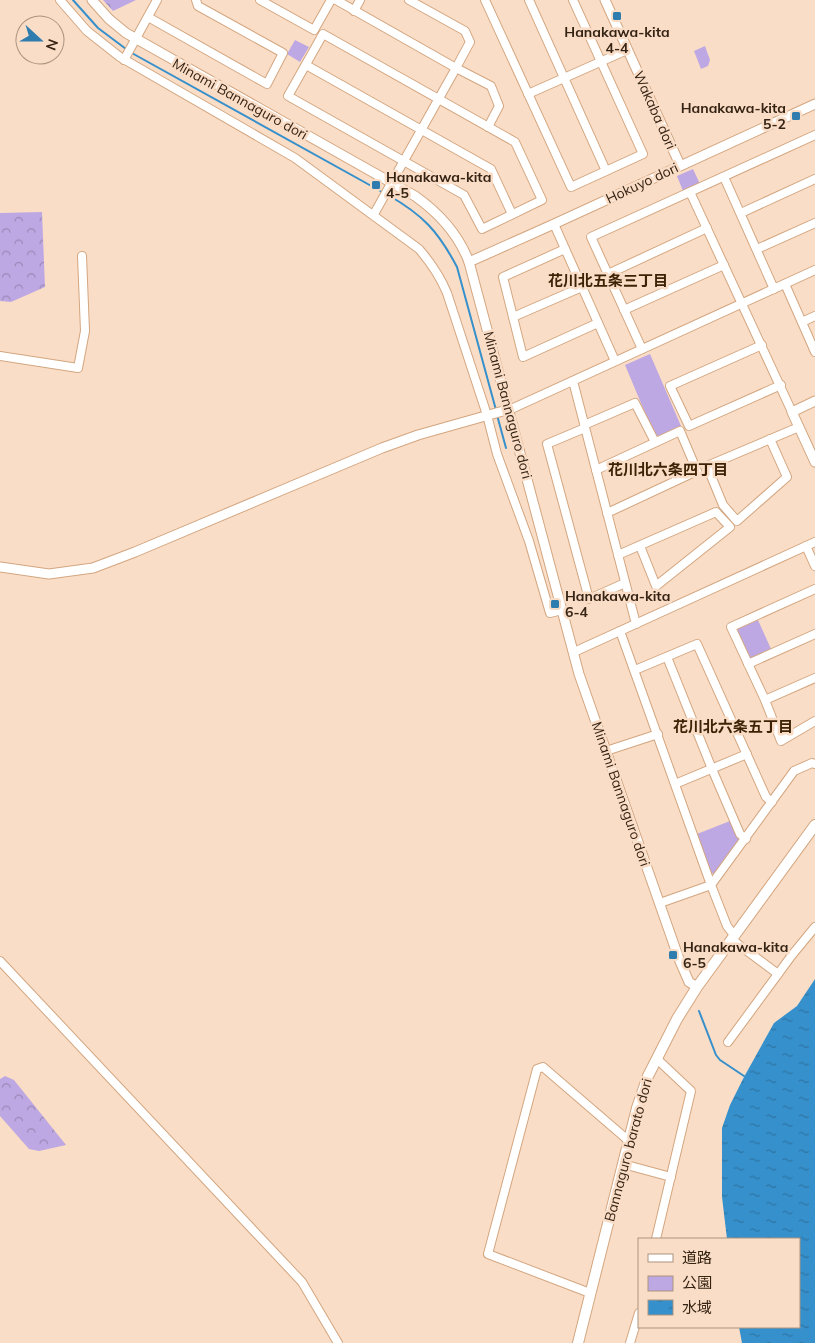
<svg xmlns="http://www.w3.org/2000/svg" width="815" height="1343" viewBox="0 0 815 1343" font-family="Mulish,'Noto Sans JP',sans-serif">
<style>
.forest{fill:url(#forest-crowns)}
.green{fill:#bea8e3}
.water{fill:url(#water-ripples)}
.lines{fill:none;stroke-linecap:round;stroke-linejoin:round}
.stream{stroke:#3590cc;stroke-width:2}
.minor-casing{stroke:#d3a680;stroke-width:10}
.tertiary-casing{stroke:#d3a680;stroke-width:11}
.secondary-casing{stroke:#d3a680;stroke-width:12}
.minor{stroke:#fff;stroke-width:8}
.tertiary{stroke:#fff;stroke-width:9}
.secondary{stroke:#fff;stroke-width:10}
.poi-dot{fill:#2f7cae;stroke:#faddc6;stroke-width:2}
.labels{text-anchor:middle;stroke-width:5;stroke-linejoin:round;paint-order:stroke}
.poi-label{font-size:14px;font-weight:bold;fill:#352314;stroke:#faddc6;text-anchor:start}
.street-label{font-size:14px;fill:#352314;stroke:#faddc6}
.neighbourhood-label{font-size:15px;font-weight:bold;fill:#3e2205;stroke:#faddc6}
</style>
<defs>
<pattern id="forest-crowns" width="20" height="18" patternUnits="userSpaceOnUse" patternTransform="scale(1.25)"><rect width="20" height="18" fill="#bea8e3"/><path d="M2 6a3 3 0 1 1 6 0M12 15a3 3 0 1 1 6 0" fill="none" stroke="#9b88b7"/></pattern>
<pattern id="water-ripples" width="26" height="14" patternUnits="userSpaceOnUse" patternTransform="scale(1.25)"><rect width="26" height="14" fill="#3590cc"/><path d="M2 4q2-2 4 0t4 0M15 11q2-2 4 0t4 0" fill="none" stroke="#2e75a4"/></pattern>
</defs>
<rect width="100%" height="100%" fill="#faddc6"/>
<g class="forest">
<path d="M103,0H136L113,11Z"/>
<path d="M42,212L45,287L11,302L0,301V213Z"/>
<path d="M5,1076L14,1080L66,1145L39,1151L29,1149L0,1116V1079Z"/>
</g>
<g class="green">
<path d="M295,40L309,47L300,62L287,54Z"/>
<path d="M705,46L710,60L708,66L701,69L694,51Z"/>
<path d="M693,169L700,184L683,191L677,176Z"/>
<path d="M650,354L681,426L658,436L654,434L625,365Z"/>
<path d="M758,620L771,649L751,658L749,657L737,631L738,629Z"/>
<path d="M730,821L740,841L715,874L711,873L697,834Z"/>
</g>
<path class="water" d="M815,979V1343H742L739,1327H799V1239H727L722,1197V1128L730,1105L744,1077L774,1023L797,1006Z"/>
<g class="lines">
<g class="stream">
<path d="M73,0L98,28L126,49"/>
<path d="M130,52L384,193"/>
<path d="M388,195C423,215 438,231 457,267L496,410"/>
<path d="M497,415L506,448"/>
<path d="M699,1011L716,1055L720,1060L744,1076"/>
</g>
<defs>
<g id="minor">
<path d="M60,0L87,31L120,57L295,158L419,249C431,263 440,276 447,293L487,415L497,454L529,541L550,613L562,610"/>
<path d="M260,0L314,30L331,0"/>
<path d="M336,0L456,68L374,214"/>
<path d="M409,0L465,31L470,42L456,68L491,86L499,106L488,127"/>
<path d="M485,0L571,187L643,154L573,0"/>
<path d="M529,0L606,171"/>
<path d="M354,11L360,0"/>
<path d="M148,17L267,84L283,53L198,6L196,0"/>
<path d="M323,34L515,142L542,200L482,229L464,195L288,96Z"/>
<path d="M124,60L157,0"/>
<path d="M306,65L491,169L512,214"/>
<path d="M528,94L627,50"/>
<path d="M724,177L774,289"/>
<path d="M690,192L792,412"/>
<path d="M741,213L815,179"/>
<path d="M554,224L615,361"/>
<path d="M565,249L503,277L523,357L598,323"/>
<path d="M757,249L815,223"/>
<path d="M608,274L707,228"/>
<path d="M785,284L815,352"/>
<path d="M624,310L724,265"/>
<path d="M513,317L582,287"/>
<path d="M802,322L815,316"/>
<path d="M762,345L670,386L689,426L781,385"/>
<path d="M642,349L591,237L815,135"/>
<path d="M0,356L78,368L85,331L82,256"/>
<path d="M573,381L636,624"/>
<path d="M503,411L509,410L815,270"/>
<path d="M584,425L635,403L655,442"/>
<path d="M585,428L547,444L589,599L625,583"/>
<path d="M770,439L787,477L737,521L723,505L707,466L799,427"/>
<path d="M596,470L680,431L697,471L607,513"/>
<path d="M806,546L815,566"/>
<path d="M618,555L716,512L730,527L656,586L640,546"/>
<path d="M815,589L731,627L765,700L781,741L815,721"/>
<path d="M620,631L711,885L727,926L734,935"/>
<path d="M574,652L815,542"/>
<path d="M667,657L712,769L740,834L746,839"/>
<path d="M748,664L815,634"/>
<path d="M635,670L697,644L766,797L772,802"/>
<path d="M765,700L815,678"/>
<path d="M606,751L658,734"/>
<path d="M675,784L747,754"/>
<path d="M660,903L711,885L794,771L812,763L815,764"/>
<path d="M731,939L778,974"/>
<path d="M0,961L302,1282L338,1343"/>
<path d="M728,1042L792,955L815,927"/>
<path d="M623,1164L671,1177"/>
<path d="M656,1239L691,1091L657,1059"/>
<path d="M590,1293L488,1254L537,1069L543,1067L629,1141"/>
<path d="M630,1343L639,1313"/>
</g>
<g id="tertiary">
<path d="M92,0L109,19L126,33L415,196C439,213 458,233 469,262L579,674L679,959L689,982L697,987"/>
<path d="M605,0L680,165"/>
<path d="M469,262L554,224L815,104"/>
<path d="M815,401L792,412L815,462"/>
<path d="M0,567L49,574L93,568L135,552L382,448L418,435L503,411"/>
</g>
<path id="secondary" d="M578,1343L637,1108L648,1076L677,1019L697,987L815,825"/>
</defs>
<use href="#minor" class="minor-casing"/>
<use href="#tertiary" class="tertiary-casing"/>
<use href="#secondary" class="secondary-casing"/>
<use href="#minor" class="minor"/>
<use href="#tertiary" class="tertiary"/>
<use href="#secondary" class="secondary"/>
</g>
<g class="poi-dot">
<rect x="612" y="11" width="10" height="10" rx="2.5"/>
<rect x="791" y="111" width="10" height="10" rx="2.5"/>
<rect x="371" y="180" width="10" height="10" rx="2.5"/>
<rect x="550" y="599" width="10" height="10" rx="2.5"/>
<rect x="668" y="950" width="10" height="10" rx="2.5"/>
</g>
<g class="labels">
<g class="poi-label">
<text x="617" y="37" text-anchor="middle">Hanakawa-kita<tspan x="617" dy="16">4-4</tspan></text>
<text x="786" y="113" text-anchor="end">Hanakawa-kita<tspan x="786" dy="16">5-2</tspan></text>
<text x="386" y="182">Hanakawa-kita<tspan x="386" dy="16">4-5</tspan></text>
<text x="565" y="601">Hanakawa-kita<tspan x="565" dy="16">6-4</tspan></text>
<text x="683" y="952">Hanakawa-kita<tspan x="683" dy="16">6-5</tspan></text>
</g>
<g class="street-label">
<text transform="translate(240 99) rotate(29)" y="5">Minami Bannaguro dori</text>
<text transform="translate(655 110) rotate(66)" y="5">Wakaba dori</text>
<text transform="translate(642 183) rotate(-25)" y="5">Hokuyo dori</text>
<text transform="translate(508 405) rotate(75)" y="5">Minami Bannaguro dori</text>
<text transform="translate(621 794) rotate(71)" y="5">Minami Bannaguro dori</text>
<text transform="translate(628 1150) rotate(-75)" y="5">Bannaguro barato dori</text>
</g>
<g class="neighbourhood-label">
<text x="608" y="286">花川北五条三丁目</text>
<text x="668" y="475">花川北六条四丁目</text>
<text x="733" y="732">花川北六条五丁目</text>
</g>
</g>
<rect x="638" y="1238" width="162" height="90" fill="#faddc6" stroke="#ab937f"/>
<rect x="648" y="1254" width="25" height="8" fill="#ffffff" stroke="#ab937f"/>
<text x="682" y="1263" font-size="15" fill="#352314">道路</text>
<rect x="648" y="1276" width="25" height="15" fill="#bea8e3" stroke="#ab937f"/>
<text x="682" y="1288" font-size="15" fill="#352314">公園</text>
<rect x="648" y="1300" width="25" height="15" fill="url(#water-ripples)" stroke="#ab937f"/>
<text x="682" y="1313" font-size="15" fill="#352314">水域</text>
<g transform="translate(40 40) rotate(111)"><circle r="24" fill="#faddc6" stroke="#ab937f"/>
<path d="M0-4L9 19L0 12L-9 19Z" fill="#2f7cae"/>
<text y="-8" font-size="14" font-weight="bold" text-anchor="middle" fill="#352314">N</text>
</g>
</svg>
